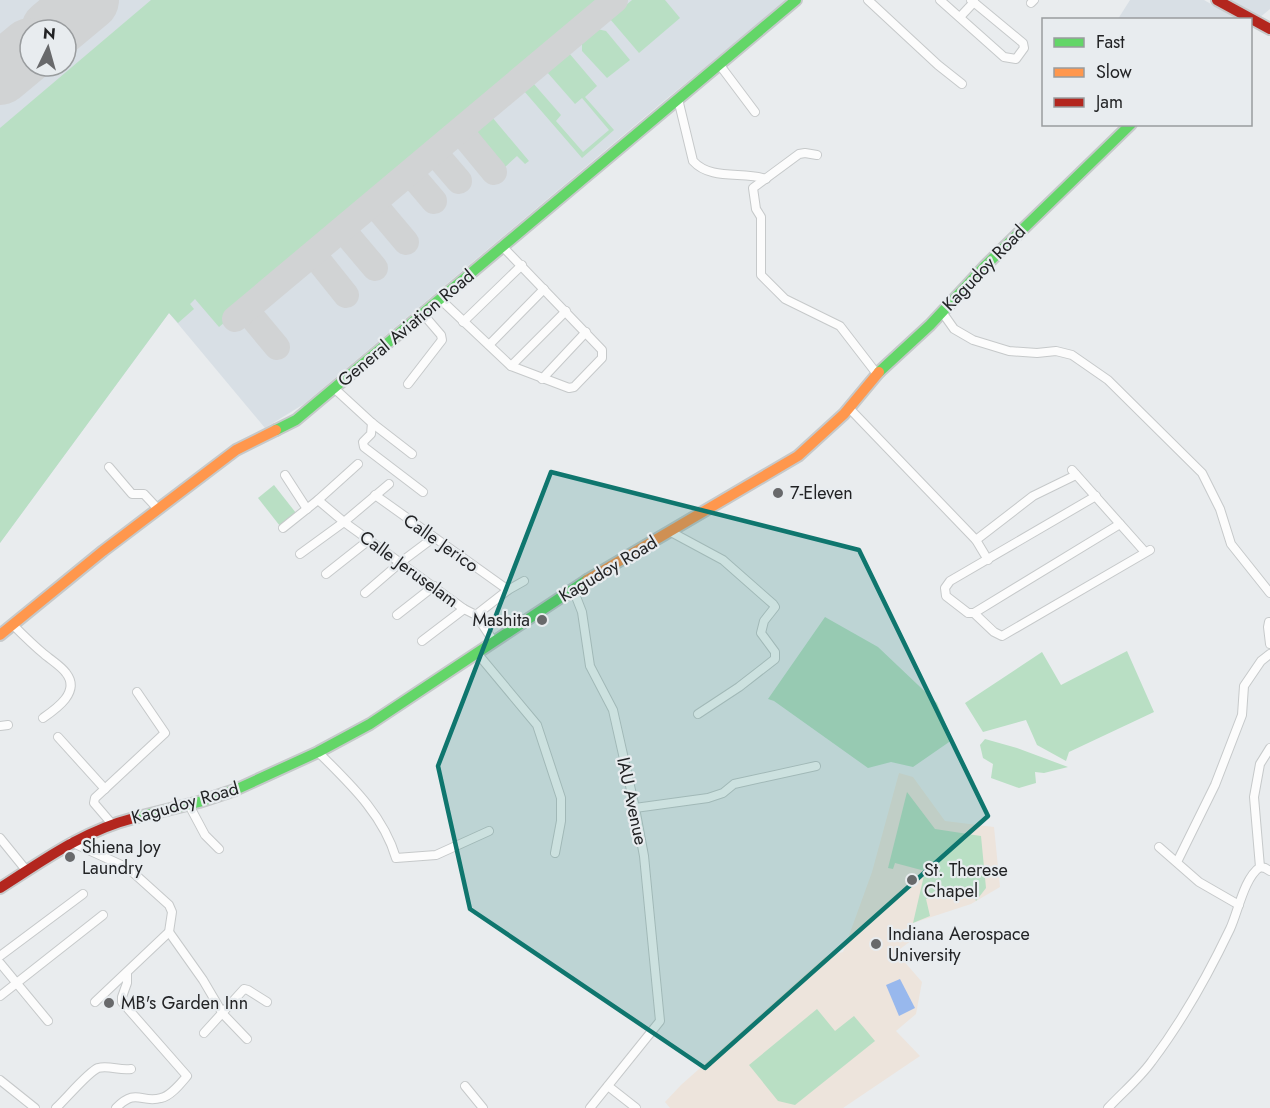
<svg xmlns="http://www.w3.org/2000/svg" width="1270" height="1108" viewBox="0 0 1270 1108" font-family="Jost,sans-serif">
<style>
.built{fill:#d8dfe5;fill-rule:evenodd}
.education{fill:#ede4dc}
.green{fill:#b9dfc4}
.water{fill:#98b8ed}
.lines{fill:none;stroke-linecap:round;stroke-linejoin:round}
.taxiway{stroke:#d1d3d4;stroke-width:26}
.runway{stroke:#d1d3d4;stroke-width:62}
.street-casing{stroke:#c6c9ca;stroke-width:10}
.fast-casing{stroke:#c6c9ca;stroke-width:14}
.slow-casing{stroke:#c6c9ca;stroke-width:14}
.jam-casing{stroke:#c6c9ca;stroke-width:14}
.street{stroke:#fcfcfc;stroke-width:8}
.fast{stroke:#63d668;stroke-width:10}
.slow{stroke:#ff974d;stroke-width:10}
.jam{stroke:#b3261e;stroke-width:10}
.marked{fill:#0f766e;fill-opacity:0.2;stroke:#0f766e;stroke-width:4.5;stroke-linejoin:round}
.poi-dot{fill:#68696b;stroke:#e8ecef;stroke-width:2}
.labels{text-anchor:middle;stroke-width:4.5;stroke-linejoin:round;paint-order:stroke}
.street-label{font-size:18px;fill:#222325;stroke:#e8ecef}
.poi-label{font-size:18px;fill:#222325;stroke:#e8ecef;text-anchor:start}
</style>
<rect width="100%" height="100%" fill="#e9ecee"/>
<g class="built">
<path d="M0,0H787L659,105L304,404L265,428L169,313L0,543ZM30,30H66V66H30Z"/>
<path d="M1130,0H1204L1237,19H1118Z"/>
<path d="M1230,0H1270V9L1259,18Z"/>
</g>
<path class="education" d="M899,773L913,777L945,821L994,827L1000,887L971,904L913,923L909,927L916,937L896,952L922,982L916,1014L896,1031L920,1056L843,1108H670L665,1102L681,1085L825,957L843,952L872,872Z"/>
<g class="green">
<path d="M151,0H609L219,327L195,299L190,304L194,309L178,323L169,313L0,543V128Z"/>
<path d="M632,0H665L680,18L639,53L610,19Z"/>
<path d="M597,29L606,31L630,60L607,78L582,51V42Z"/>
<path d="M569,53L597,86L585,97L614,130L582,158L524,91L533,83L561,115L556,121L583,152L609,130L582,98L575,104L547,72Z"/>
<path d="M492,117L529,161L525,164L517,156L504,168L502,167L498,171L469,137Z"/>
<path d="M274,485L296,513L280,526L258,498Z"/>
<path d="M825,617L878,647L937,703L952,740L913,767L891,762L868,768L774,701L768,699Z"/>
<path d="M1127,651L1154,712L1069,752L1066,761L1037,745L1026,720L983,732L965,703L1042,652L1061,685Z"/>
<path d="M985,739L1017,748L1068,767L1044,773L1035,772L1036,783L1019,788L991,778L993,764L983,758L980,745Z"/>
<path d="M907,792L935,829L981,836L986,888L976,901L970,886L926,899L930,916L913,923L925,871L895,863L893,869L888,868Z"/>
<path d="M817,1009L835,1031L854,1016L875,1041L795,1105L778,1101L749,1065Z"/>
</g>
<path class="water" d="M900,979L915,1008L899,1016L886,985Z"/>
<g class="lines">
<g class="taxiway">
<path d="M461,132L494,172"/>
<path d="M435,153L459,181"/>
<path d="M411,174L434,201"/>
<path d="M374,204L406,242"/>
<path d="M343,230L375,268"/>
<path d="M314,255L346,295"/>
<path d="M247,311L277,347"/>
<path d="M235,319L615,0"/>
</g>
<g class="runway">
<path d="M52,30L88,0"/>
<path d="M0,74L30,49"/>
</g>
<defs>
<g id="street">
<path d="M868,0L938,65L962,84"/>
<path d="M940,0L1004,57L1016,59L1024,48L1023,43L971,0"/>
<path d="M1031,3L1034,0"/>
<path d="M960,17L974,2"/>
<path d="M719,64L755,112"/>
<path d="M678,99L693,161C711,181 743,171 766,179"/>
<path d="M817,155L805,153L799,154L753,188L756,209L761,217V275L785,299L840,326L877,374"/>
<path d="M440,299L511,366L569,388L574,387L602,358V350L502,246"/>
<path d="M942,312L954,329L973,340L1009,351L1037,353L1056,351L1072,355L1108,380L1202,473L1220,509L1231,544L1270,593"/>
<path d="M463,322L522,265"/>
<path d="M489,345L544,289"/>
<path d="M511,366L566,311"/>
<path d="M542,379L586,332"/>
<path d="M408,384L442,340L441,335L423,314"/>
<path d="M335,389L372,423L412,454"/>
<path d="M849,408L976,540L988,560"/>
<path d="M372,423L371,434L363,442L364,447L423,492"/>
<path d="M109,467L132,494H144L158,509"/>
<path d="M1072,470L1145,552"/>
<path d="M285,475L307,509"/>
<path d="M375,495L508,590"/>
<path d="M1096,496L950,581L945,588L946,596L968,613H974L994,632L1002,636L1150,550"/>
<path d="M318,500L344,522L464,609L476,615L494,642"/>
<path d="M283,528L318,500L358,464"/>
<path d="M671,532L723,560L773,604L775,607L764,621L761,633L775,652V659L739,687L698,714"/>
<path d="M976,540L1033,496L1076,475"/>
<path d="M300,554L344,522L389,484"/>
<path d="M326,574L369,540"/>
<path d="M573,589L582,612L590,666L613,710L635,808L644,856L660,1021L590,1108"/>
<path d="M365,593L401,562L433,538"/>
<path d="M974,613L1120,524"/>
<path d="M397,615L434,586"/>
<path d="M476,615L508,590L524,581"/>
<path d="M1269,622L1268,627L1270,644"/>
<path d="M13,625C23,635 33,645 44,654C51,660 61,666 66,673C81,692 56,709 43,718"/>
<path d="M422,641L464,609"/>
<path d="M477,653L537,725L561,798V821L555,853"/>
<path d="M0,726L8,725"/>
<path d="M58,737L105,789"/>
<path d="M318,752C349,783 383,814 396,858L436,855L489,831"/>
<path d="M189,805L205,835L219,849"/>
<path d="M635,808L708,798L723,793L734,784L816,766"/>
<path d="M112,824L94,803L95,798L165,733L137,692"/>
<path d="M0,838L26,870"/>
<path d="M71,842L128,868L169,905L172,912L169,932L95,1002"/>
<path d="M1159,847L1199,882L1239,905"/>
<path d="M1177,862L1215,785L1242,715L1244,686L1261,661L1270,654"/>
<path d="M1260,867L1265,868L1270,871"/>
<path d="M169,932L203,980L223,1014L247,1039"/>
<path d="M0,956L83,894"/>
<path d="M0,963L48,1021"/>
<path d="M0,996L103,915"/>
<path d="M204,1033L244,989L248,990L267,1002"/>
<path d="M0,1080L35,1108"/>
<path d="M465,1086L483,1108"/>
<path d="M608,1086L636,1108"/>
<path d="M56,1108C66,1099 88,1072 98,1068C109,1065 120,1071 131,1069"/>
<path d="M116,1108C137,1087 141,1104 161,1098C171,1096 181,1083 187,1076L122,1002V997L127,983V973"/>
<path d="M1108,1108C1123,1092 1140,1078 1152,1061C1183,1020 1208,975 1230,929C1238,912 1244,878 1260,867L1254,797L1260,764L1270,748"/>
</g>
<g id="fast">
<path d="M879,372L930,325L986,265L1131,124"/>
<path d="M276,430L296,420L796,0"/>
<path d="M134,818L199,802L235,790L318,752L370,724L587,580"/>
</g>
<g id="slow">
<path d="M587,580L798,456L844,414L879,372"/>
<path d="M0,635L103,551L236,450L276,430"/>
</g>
<g id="jam">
<path d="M1217,0L1270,29"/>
<path d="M0,888C44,860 83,831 134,818"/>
</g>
</defs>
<use href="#street" class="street-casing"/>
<use href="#fast" class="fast-casing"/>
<use href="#slow" class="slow-casing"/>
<use href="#jam" class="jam-casing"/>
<use href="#street" class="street"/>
<use href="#fast" class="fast"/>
<use href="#slow" class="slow"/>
<use href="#jam" class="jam"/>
</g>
<path class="marked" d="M551,472L859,550L988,816L705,1068L470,909L438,766Z"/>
<g class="poi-dot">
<circle cx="778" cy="493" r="6"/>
<circle cx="542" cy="620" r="6"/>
<circle cx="70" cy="857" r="6"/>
<circle cx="912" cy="880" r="6"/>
<circle cx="876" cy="944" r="6"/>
<circle cx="109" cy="1003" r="6"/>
</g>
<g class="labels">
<g class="street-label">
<text transform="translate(984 268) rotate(-46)" y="6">Kagudoy Road</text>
<text transform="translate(406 328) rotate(-40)" y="6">General Aviation Road</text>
<text transform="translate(441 543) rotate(35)" y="6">Calle Jerico</text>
<text transform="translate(409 569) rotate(36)" y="6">Calle Jeruselam</text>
<text transform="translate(608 569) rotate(-31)" y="6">Kagudoy Road</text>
<text transform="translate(632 801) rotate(78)" y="6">IAU Avenue</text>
<text transform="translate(185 803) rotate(-16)" y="6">Kagudoy Road</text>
</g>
<g class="poi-label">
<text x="790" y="499">7-Eleven</text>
<text x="530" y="626" text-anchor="end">Mashita</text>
<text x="82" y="853">Shiena Joy<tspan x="82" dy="21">Laundry</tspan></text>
<text x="924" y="876">St. Therese<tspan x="924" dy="21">Chapel</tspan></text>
<text x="888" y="940">Indiana Aerospace<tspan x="888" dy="21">University</tspan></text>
<text x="121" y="1009">MB's Garden Inn</text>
</g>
</g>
<rect x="1042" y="18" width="210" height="108" fill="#e8ecef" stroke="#999c9e" stroke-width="1.5"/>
<rect x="1054" y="38" width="30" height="9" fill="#63d668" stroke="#999c9e" stroke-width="1.5"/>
<text x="1096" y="48" font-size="18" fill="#222325">Fast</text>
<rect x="1054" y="68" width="30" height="9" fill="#ff974d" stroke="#999c9e" stroke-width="1.5"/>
<text x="1096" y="78" font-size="18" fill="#222325">Slow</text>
<rect x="1054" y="98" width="30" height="9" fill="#b3261e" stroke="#999c9e" stroke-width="1.5"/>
<text x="1096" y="108" font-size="18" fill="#222325">Jam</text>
<g transform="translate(48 48) rotate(5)"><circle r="28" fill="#e8ecef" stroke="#999c9e" stroke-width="1.5"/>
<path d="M0-4.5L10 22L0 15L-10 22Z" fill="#68696b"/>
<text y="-9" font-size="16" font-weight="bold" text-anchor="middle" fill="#222325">N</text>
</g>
</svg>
